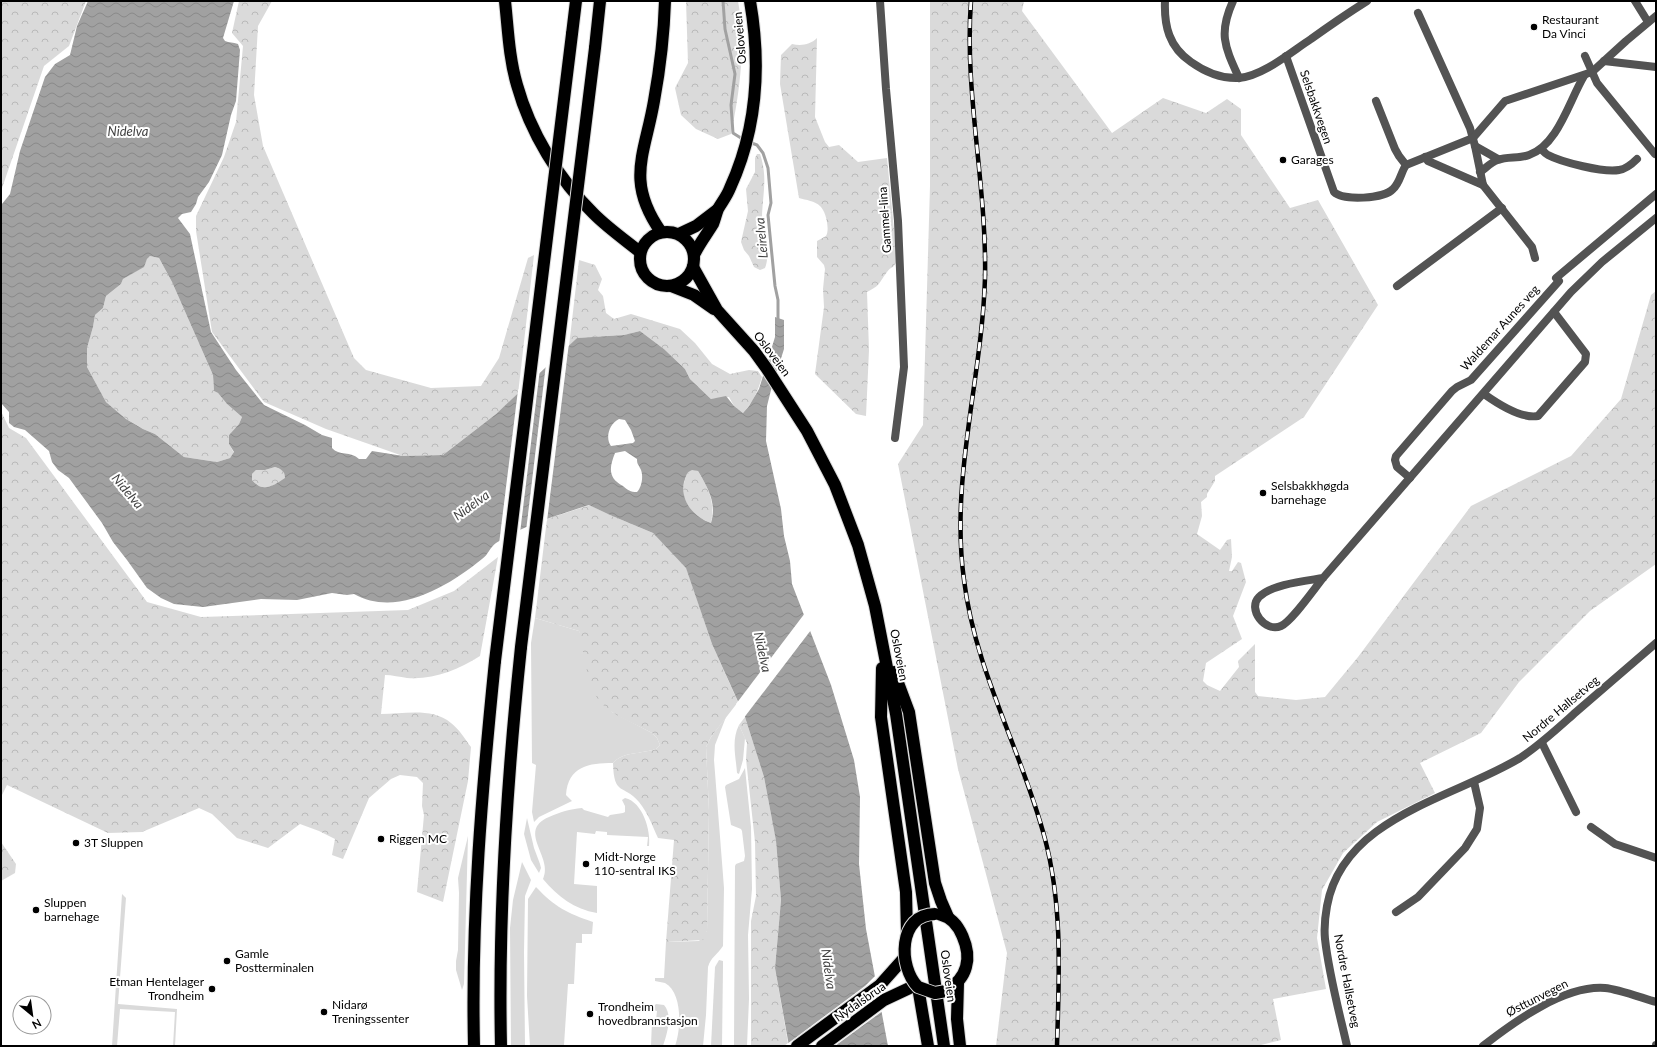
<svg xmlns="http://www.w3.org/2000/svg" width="1657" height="1047" viewBox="0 0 1657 1047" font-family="Lato,sans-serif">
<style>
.green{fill:#dadada}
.forest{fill:url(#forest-crowns)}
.water{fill:url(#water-waves);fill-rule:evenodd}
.pier{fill:#fff}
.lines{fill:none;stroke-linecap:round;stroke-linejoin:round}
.stream{stroke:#a1a1a1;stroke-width:3}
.highway-casing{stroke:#dbdbdb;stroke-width:14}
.street{stroke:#535353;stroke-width:8}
.highway{stroke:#000;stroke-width:12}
.rail-casing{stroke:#000;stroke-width:4.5}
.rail{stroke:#fff;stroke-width:3;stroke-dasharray:9;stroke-linecap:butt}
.highway-bridge-casing{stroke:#dbdbdb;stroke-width:14;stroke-linecap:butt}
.highway-bridge{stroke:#000;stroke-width:12}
.poi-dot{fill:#000;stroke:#fff;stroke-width:1.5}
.labels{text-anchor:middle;stroke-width:4;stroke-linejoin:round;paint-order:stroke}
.poi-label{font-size:12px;fill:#000;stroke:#fff;text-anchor:start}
.street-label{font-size:12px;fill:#000;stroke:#fff}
.water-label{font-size:13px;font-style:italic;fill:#424242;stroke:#fff}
</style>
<defs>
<pattern id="forest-crowns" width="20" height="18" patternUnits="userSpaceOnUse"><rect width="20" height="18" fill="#dadada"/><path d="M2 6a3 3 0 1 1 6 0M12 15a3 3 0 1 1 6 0" fill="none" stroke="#b9b9b9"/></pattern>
<pattern id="water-waves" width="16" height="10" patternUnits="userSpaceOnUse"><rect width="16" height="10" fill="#a1a1a1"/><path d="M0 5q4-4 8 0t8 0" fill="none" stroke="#898989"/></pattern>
</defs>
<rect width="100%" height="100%" fill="#fff"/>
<g class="green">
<path d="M535,618L579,631L612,712L652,733L657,738L660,745L656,749C643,754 623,751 613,763C589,763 568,766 566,795L572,801L539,817L534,822L532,812L536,765L532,763L531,643Z"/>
<path d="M726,717L715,745L714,760L724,888L723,946C717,955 711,957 708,967L706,1015L703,1046H675C681,1030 683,993 665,983C662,982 658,982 655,981V978H664L666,942L699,941L707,931L709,811L706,747L711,737Z"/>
<path d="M739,725L745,738L743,760L739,774L737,773C736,757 731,741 739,725Z"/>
<path d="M745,768L751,827L752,889L748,935L749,999L747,1046H734L735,866L736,864L744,861L745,856L742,831L741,829L731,825L725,787L726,785L739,779Z"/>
<path d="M625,798C643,802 651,831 649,846H647L648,837L607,835V832L596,831L595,834L577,832L574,884L597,886V913C574,909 558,897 543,879C554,857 516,831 549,817C560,812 570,809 582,808L584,810L608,817L610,815L623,813L625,812V806L622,800Z"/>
<path d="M527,818L534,848L540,864L541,868L539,873L531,860L524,834Z"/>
<path d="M468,836L464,984L462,990L456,970V961L458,950L459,893L458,878Z"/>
<path d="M522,862L531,880L525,896L524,952L525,1046H511L510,928L513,900Z"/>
<path d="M536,887C555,907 567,913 593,922L592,934H582V943H576L574,984H568L564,1045L530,1046L527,996L528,899Z"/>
<path d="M122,894L126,898L118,1004L177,1009L175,1046H173L175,1012L120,1009L117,1046H112Z"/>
<path d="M719,960L723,961V966L722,1046H711L715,967Z"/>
<path d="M656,1004L664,1005C673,1015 667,1034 663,1046H651L652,1020H656L657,1011L653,1010V1007Z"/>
</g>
<g class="forest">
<path d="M1,1H86L69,46L44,66L1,191Z"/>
<path d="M239,1H272L258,26L254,95L263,146L354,358L366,370L431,388L481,386L499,358L528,258L534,255L518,394L496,414L443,455L403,456L326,429L264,402L212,332L196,231V216L224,157L236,122L243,46L232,33Z"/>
<path d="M686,1H738C746,45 740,91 731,134L718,139L696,129L681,115L675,88L688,63Z"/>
<path d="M930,1H1024L1022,11L1112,133L1163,98L1206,113L1227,99L1241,109V135L1290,208L1318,200L1378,305L1304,417L1215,476V481L1207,494V497L1201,502L1202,516L1197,534L1220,550L1227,540L1231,539L1232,557L1229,571H1232L1238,562L1241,563L1246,582L1233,616L1242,639L1206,663L1203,681L1207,685L1220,691L1239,667L1238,661L1255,644V692L1258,696L1296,700L1325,697L1358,657L1471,506L1571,456L1621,399L1651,295L1656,291V564L1590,611L1519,682L1481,733L1420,763L1435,793L1377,822L1343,853L1322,890L1317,938L1326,989L1273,999L1281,1040L1257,1046H996L1007,953L958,769L898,464L923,425L930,186Z"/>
<path d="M817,38L815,117L825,142L829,147L839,145L858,162L887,158L897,260C894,269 891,266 887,272C878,284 881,285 867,292L869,350L866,416L856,414L815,374L824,307L823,289L825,269L824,265L817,257V241L826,236C830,230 826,211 820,206C815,201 806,200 799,198L780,84L781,55L792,44C801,46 810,45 817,38Z"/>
<path d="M757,154H760C769,180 761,199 762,225C763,240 771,253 765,268L760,270L754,267L749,256L744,250L741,242L748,211L746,189L755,172V158Z"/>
<path d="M150,256L159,258L172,282L213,375L214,391L218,393L227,404L242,417L239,424L229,435V444L234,453L230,458L217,462L184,457L155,434L143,429L126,419L106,402L87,367V348L93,327L95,315L103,308L106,296L121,284L123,279L143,267L147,259Z"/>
<path d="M579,260L595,265L602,279L598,290L603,296L606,313L614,319L631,314L680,329L695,343L712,364L730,374L749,370L758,371L762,377C758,391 753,402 743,413L734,406L729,397L711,399L690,379L685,369L664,349L640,331L624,335L577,338L569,346Z"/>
<path d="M1,411L9,428L26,438L147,602L201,617L408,610L454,591L498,557L480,656C457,670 434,680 407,678C400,677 392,675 385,675L381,714C404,714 432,707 451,723C459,729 465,739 471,747L468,781L443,902L417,892L424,815L422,806L423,783L417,777L400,775L391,779L369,798L343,859L332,855L335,839L319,831L300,824L268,848L237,838L212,814L199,808L142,832L108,833L7,785L1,797Z"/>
<path d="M275,467C281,469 286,471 285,479C273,486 263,493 252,480V474L256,470H265Z"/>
<path d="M692,469L698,471C709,490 715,500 711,523C694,517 680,501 684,483C686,477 686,472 692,469Z"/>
<path d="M590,505L610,515L653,533L686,567L712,644L738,702L711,737L706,747L709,811L707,931L703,940L666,942L674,840L658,838C652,825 648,813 639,802C623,783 614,797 613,763C623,751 643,754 656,749L660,745L657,738L652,733C636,724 615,717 602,704C588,691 583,649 579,631L535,618L547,519Z"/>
<path d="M745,717L764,777L776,841L781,900L775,968L788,1043L784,1046H751V921L756,896L755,842L746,759L747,743L739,725Z"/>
<path d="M1,842L16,864L15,873L1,881Z"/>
</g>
<path class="water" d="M88,1H234L223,38L225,41C229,43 233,42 238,44L240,50L236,101L231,115L222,155L209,182L198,197L196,204L191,212L182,214L178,218L190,234L211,332L236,370L264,405L305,425L322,435L332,438V448C339,456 351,451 359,459H366L372,451L403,456L443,455L496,414L577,338L624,335L640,331L664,349L685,369L690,379L711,399L726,396L734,406L743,413L749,406L759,389L775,337V317L784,320V349L771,390L767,406L766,441L781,509L784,536L790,561L792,584L831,685L854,760L860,797L859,864L866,929L888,1046H789L775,968L781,900L776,841L764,777L745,717L712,644L686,568L653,533L610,515L589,505C558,515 524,525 496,543C490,547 488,555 482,559C449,586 396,618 354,594L347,595L332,593L297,600L261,599L203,607L174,604L161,598L147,588L127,560L113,542L102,523L69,478L58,470L52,462L49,451L25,430L14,427L9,423V412L1,403V209L2,204L10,194L20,151L45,77L55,64L70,55L77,26ZM150,256L159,258L172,282L213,375L214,391L218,393L227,404L242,417L239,424L229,435V444L234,452L230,458L217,462L184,457L155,434L143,429L126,419L106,402L87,367V348L93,327L95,315L103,308L106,296L121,284L123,279L144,267L147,259ZM619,419L625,420L631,430L635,441L633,443L611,446C605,438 609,424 619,419ZM625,451L637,459C637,464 638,464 640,468C644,474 642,487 637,492C630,492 628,490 623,486C608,478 609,468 615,453ZM275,467C281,469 285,471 285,478C273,486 263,493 252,480V474L256,470H265ZM692,470L698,471C708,488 717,503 711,523C694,517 680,501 684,482C686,477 686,472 692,470Z"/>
<g class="pier">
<path d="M569,343L547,521L526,531L546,364Z"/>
<path d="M540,369L520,533L499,544L518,390Z"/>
<path d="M805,613L811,630L743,719L736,704Z"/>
<path d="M876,975L884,1010L835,1046H787V1044L865,986Z"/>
</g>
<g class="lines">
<g class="stream">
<path d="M723,1L725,29L735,74L731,105L733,133L744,140"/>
<path d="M749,142L757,145L763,153L768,168L771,203L768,215L775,286L778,300V321"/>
</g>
<defs>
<g id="highway">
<path d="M505,1C508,29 509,58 517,85C530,132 559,180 594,214C608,228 625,240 640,252"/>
<path d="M572,34L576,1"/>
<path d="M595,48L600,1"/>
<circle cx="667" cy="259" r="27"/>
<path d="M661,232C625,181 645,154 654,101C660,68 664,34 665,1"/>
<path d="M679,234L696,226L717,210"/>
<path d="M694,255C699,244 707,234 713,224C715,219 716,214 718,209C722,202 727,196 730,188C757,129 761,64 750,1"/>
<path d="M693,267L717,310L754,351L767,369L807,431L835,485L858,545L875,606L896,714L944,1046"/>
<path d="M671,286L694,295L714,309"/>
<path d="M882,668L881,717L906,892L907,933"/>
<path d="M894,672L909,712L935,883L941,901L948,917"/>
<path d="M941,915C960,919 971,950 966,967C963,978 956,985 946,991"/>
<path d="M958,983L957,1019L960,1046"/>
<path d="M918,987L928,1046"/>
<path d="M474,1046C471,917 482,789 495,661"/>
<path d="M501,1046C498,912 507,780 521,647"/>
<path d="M797,1046L880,985L905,957"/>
<path d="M822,1046L884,1000L916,985"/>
</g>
</defs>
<use href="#highway" class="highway-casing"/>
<g class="street">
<path d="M880,1L886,89L898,221L904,367L895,438"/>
<path d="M1165,1C1164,26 1169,47 1191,62C1205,72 1221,79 1239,78C1263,76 1291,52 1311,39C1329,26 1348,13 1367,1"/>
<path d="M1233,1C1218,34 1225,47 1239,78"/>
<path d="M1635,1L1648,22"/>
<path d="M1418,13L1470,128L1475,146L1483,185L1532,247L1535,258"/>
<path d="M1286,56L1334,192C1343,201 1384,199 1393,189C1400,183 1401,172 1406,165L1473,138L1505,101L1592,72L1626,41L1656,16"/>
<path d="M1585,56L1597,83L1655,154"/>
<path d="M1604,61L1656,67"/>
<path d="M1376,101L1395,149L1399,156L1406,165"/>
<path d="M1475,146L1498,159"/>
<path d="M1541,149C1543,151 1546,154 1548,155C1561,162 1604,173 1619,170C1626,169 1632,164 1637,159"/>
<path d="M1425,157L1428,161L1483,185"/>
<path d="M1480,172C1486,168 1491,162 1498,160C1507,156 1519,159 1529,155C1558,145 1569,101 1584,76"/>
<path d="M1556,278L1656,194"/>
<path d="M1397,286L1502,208"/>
<path d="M1484,394C1498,404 1521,419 1538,416L1585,362L1586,354L1554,312"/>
<path d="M1410,478L1397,467L1395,460L1396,456L1452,391L1457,387L1471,380L1559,281"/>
<path d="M1323,578C1305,581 1272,584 1259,597C1247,609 1265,633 1281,626C1292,621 1314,589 1323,578L1571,292L1602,262L1656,218"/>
<path d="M1542,743L1576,812"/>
<path d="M1591,827L1615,844L1656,858"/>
<path d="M1396,912L1418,897L1465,848L1477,829L1480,808L1474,782"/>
<path d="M1347,1046C1339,1011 1329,975 1325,939C1324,929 1325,917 1327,906C1343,817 1454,798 1520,758C1540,745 1558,728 1576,712C1603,689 1629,666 1656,643"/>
<path d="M1483,1046C1514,1022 1564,985 1605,988C1618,989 1642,998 1656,1002"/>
<path d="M1656,1046V1045"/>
</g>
<use href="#highway" class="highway"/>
<defs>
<path id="rail" d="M971,1C964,93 987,185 985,278C982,379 950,478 964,580C975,671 1022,751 1045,839C1063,907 1059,977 1057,1046"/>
</defs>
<use href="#rail" class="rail-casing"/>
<use href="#rail" class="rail"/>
<defs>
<g id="highway-bridge">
<path d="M521,647L595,48"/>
<path d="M495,661L572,34"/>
<path d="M935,914C898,914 898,967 918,987L935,993L946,991"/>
</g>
</defs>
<use href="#highway-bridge" class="highway-bridge-casing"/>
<use href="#highway-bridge" class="highway-bridge"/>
</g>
<g class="poi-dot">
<circle cx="1534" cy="27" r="4"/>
<circle cx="1283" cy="160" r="4"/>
<circle cx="1263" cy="493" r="4"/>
<circle cx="381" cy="839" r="4"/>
<circle cx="76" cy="843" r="4"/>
<circle cx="586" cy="864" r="4"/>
<circle cx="36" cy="910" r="4"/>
<circle cx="227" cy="961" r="4"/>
<circle cx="212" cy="989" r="4"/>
<circle cx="324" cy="1012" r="4"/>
<circle cx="590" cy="1014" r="4"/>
</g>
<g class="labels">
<g class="poi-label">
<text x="1542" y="24">Restaurant<tspan x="1542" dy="14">Da Vinci</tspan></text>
<text x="1291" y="164">Garages</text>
<text x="1271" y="490">Selsbakkhøgda<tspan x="1271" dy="14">barnehage</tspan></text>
<text x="389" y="843">Riggen MC</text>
<text x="84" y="847">3T Sluppen</text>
<text x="594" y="861">Midt-Norge<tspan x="594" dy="14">110-sentral IKS</tspan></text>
<text x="44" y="907">Sluppen<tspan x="44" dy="14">barnehage</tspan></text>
<text x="235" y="958">Gamle<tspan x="235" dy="14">Postterminalen</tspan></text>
<text x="204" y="986" text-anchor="end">Etman Hentelager<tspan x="204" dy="14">Trondheim</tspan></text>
<text x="332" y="1009">Nidarø<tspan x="332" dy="14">Treningssenter</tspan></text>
<text x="598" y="1011">Trondheim<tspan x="598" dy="14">hovedbrannstasjon</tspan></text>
</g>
<g class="street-label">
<text transform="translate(740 38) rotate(-95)" y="4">Osloveien</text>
<text transform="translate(1316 107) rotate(71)" y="4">Selsbakkvegen</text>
<text transform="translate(885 220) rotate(-94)" y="4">Gammel-lina</text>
<text transform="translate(1500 328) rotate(-48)" y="4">Waldemar Aunes veg</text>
<text transform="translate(772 354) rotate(53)" y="4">Osloveien</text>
<text transform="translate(899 655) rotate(79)" y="4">Osloveien</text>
<text transform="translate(1561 709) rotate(-40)" y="4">Nordre Hallsetveg</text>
<text transform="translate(948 976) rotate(82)" y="4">Osloveien</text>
<text transform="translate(1347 981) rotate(79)" y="4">Nordre Hallsetveg</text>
<text transform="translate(1537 998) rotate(-27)" y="4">Østtunvegen</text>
<text transform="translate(860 1002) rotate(-35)" y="4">Nydalsbrua</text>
</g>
<g class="water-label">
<text x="128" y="136">Nidelva</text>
<text transform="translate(761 238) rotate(-95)" y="5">Leirelva</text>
<text transform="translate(128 491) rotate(50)" y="5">Nidelva</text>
<text transform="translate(471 505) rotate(-36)" y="5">Nidelva</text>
<text transform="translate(763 652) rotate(78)" y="5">Nidelva</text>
<text transform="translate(829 969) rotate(82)" y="5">Nidelva</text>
</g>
</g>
<rect width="1657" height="1047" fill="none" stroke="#000000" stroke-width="4"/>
<g transform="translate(32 1015) rotate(151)"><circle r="19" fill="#ffffff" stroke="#999999"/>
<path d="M0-3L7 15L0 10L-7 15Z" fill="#000000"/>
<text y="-6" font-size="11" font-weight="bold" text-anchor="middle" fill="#000000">N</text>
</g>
</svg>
